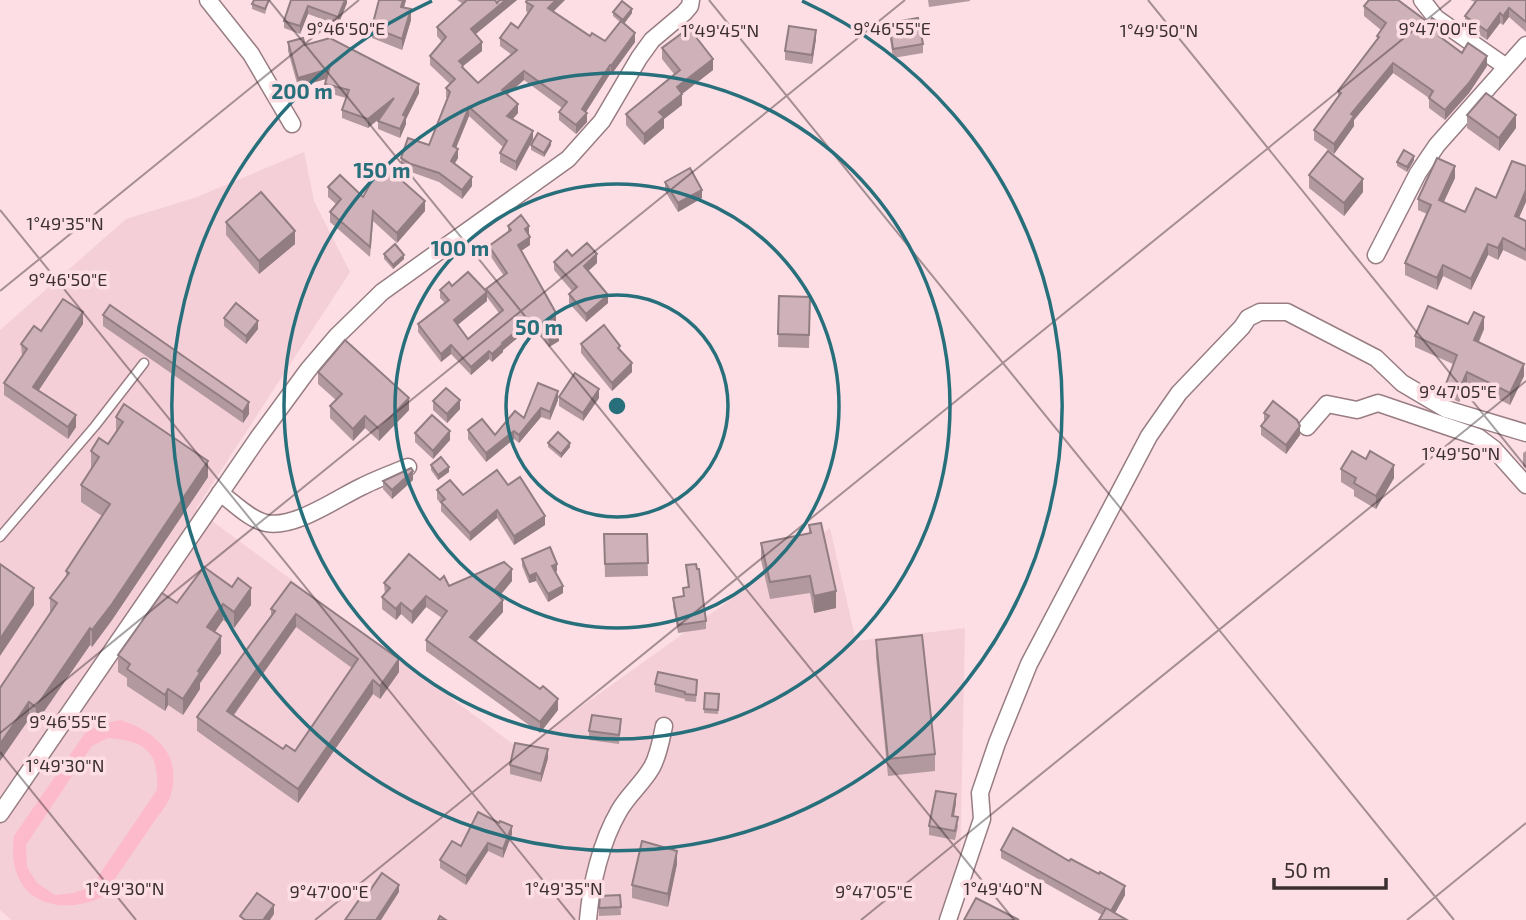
<svg xmlns="http://www.w3.org/2000/svg" width="1526" height="920" viewBox="0 0 1526 920" font-family="'Exo 2',sans-serif">
<style>
.built{fill:#f5cfd8}
.green{fill:#fdbacb;fill-rule:evenodd}
.lines{fill:none;stroke-linecap:round;stroke-linejoin:round}
.service-casing{stroke:#987d83;stroke-width:11}
.minor-casing{stroke:#987d83;stroke-width:19}
.service{stroke:#fff;stroke-width:8}
.minor{stroke:#fff;stroke-width:16}
.wall{fill:#b2999f;fill-rule:evenodd}
.shaded-wall{fill:#917d82}
.building{fill:#cfb2b9;stroke:#917d82;stroke-width:2;fill-rule:evenodd}
.ticks{fill:none;stroke:#3b2f32;stroke-width:2;stroke-opacity:0.45}
.ring{fill:none;stroke:#286f7c;stroke-width:3.5}
.ticks-label{font-size:18px;text-anchor:middle;fill:#3b2f32;stroke:#fcdee4;stroke-width:7;stroke-linejoin:round;paint-order:stroke}
.centre{fill:#286f7c;stroke:#fcdee4;stroke-width:3.5}
.ring-label{font-size:21px;text-anchor:middle;font-weight:bold;fill:#286f7c;stroke:#fcdee4;stroke-width:7;stroke-linejoin:round;paint-order:stroke}
</style>
<rect width="100%" height="100%" fill="#fcdee4"/>
<path class="built" d="M304,152L314,201L350,272L196,509L521,750L830,528L856,641L965,628L959,920H11L0,910V330L126,219L197,197Z"/>
<path class="green" d="M120,720C155,731 182,754 171,794C168,805 157,817 151,826C135,850 119,873 102,897C51,920 5,895 14,836L85,733L100,725ZM108,738C145,741 159,751 157,790L91,887L73,893L55,895L37,883L27,867L26,845L92,746Z"/>
<g class="lines">
<defs>
<path id="service" d="M0,537L95,426L144,363"/>
<g id="minor">
<path d="M208,0L251,54L292,124"/>
<path d="M1422,0L1436,18L1505,66"/>
<path d="M1376,255L1418,173L1437,145L1526,45"/>
<path d="M1307,427L1327,404L1357,410L1378,403L1478,437L1494,449L1526,485"/>
<path d="M220,493C233,502 250,520 266,523C295,529 337,498 363,486C377,479 393,473 408,467"/>
<path d="M0,814L258,438L308,370L337,336L382,292L568,159L602,121L639,58L652,40L684,13L690,6L691,0"/>
<path d="M588,920C591,884 601,842 619,811C628,795 643,783 652,767C659,754 661,740 664,726"/>
<path d="M948,920L982,819L980,793L997,743L1029,664L1149,436L1179,393L1242,327L1248,318L1260,312H1287L1376,358L1402,383L1446,409L1526,433"/>
</g>
</defs>
<use href="#service" class="service-casing"/>
<use href="#minor" class="minor-casing"/>
<use href="#service" class="service"/>
<use href="#minor" class="minor"/>
</g>
<g class="wall">
<path d="M269,0L265,14L252,9V4Z"/>
<path d="M291,0H347V3L338,25L308,14L300,34L284,28V21Z"/>
<path d="M379,0H406L404,7L411,20L402,50L372,38V27Z"/>
<path d="M457,0H495L497,3L499,0H517L475,34L482,51L463,66V68L478,83L512,55L500,46V38L518,28L528,13L526,11V2L553,11L590,36L605,41L620,22L613,16V12L632,13L624,24L635,42L611,75L610,74L586,112L587,122L576,134L559,120V112L562,108L524,80L507,95L518,113L513,119L533,139L516,171L500,162V153L503,147L469,116L456,148L458,158L454,164L472,186L462,199L439,182L411,172L401,166V158L429,145L447,98L446,97V88L450,84L430,65V56L442,42L437,36V27L463,4Z"/>
<path d="M928,0H970V1L929,7Z"/>
<path d="M1470,0H1526V32L1509,17L1503,25L1500,23L1487,40L1465,25V16L1475,2Z"/>
<path d="M1364,6L1445,37L1443,40L1462,53L1487,66L1469,93L1445,120L1429,108V98L1393,73L1354,120V126L1334,154L1314,140V130L1338,96V91L1377,40V36L1381,30L1364,16Z"/>
<path d="M889,23L923,44V53L893,58L889,32Z"/>
<path d="M816,39L812,64L785,60V51Z"/>
<path d="M288,42L305,45L419,93L406,119V124L400,138L378,129V121L381,117L368,128L342,118V110L346,98L325,92L326,79L298,87L288,51Z"/>
<path d="M662,48L713,70L682,94V105L664,119V128L644,145L626,125V114L674,74L662,59Z"/>
<path d="M1467,115L1516,128L1499,151L1467,128Z"/>
<path d="M531,145H551L544,157L531,150Z"/>
<path d="M1414,160L1407,172L1397,166V162Z"/>
<path d="M1309,175L1363,192L1344,216L1309,188Z"/>
<path d="M1455,178L1444,202L1465,212L1519,218L1526,221V261L1503,250L1498,260L1488,255L1471,290L1443,276L1437,290L1405,275V263L1427,214L1418,210V199Z"/>
<path d="M665,182L702,198L678,212L665,191Z"/>
<path d="M328,187L363,197L425,211L397,243L373,221L370,257L330,222V212L336,204L328,197Z"/>
<path d="M226,222L295,244L259,274L226,235Z"/>
<path d="M508,226L529,234L530,245L521,251L556,322L553,323L559,341L549,347L539,331L536,333L532,326L503,350V352L492,362L489,359L471,375L451,354L441,362L418,332V324L445,303L440,298V290L452,286L486,292V289L504,276L489,254V246L508,233ZM487,297L499,313L468,339L457,325L487,301Z"/>
<path d="M384,254L404,259L393,269L384,259Z"/>
<path d="M572,256L597,263L588,271L608,303L586,322L569,303V294L572,291L554,270V262Z"/>
<path d="M779,296L810,297L809,348L778,347Z"/>
<path d="M103,315L249,414L243,423L103,326Z"/>
<path d="M224,318L258,329L246,344L224,326Z"/>
<path d="M83,324L38,391L76,427L68,439L4,395V383L22,356L21,344L41,331Z"/>
<path d="M1468,324L1484,329L1479,342L1524,376L1510,405L1467,383L1459,402L1446,396V384L1453,364L1415,347V336Z"/>
<path d="M581,344L620,351L632,372L612,391L581,353Z"/>
<path d="M318,372L409,410L379,441L365,428L353,441L330,418V406L336,400L318,384Z"/>
<path d="M538,383L558,400L550,420L541,417L519,443L514,439L486,462L468,439V430L495,435L524,418Z"/>
<path d="M559,397L599,398L583,421L559,406Z"/>
<path d="M433,401L460,409L447,423L433,410Z"/>
<path d="M1264,413L1300,435L1286,454L1261,435V426L1264,421Z"/>
<path d="M116,417L208,477L112,620L92,647L90,645L36,723L29,719L0,761L50,614V598L66,577V571L102,516L81,502V485L92,468H91V451L108,444L116,432Z"/>
<path d="M415,433L450,440L433,459L415,442Z"/>
<path d="M548,443L570,447L561,458L548,447Z"/>
<path d="M1526,451V469L1523,466V453Z"/>
<path d="M431,465L449,472L438,480L431,470Z"/>
<path d="M1341,469L1394,478L1376,509L1354,496V490L1341,482Z"/>
<path d="M413,480L392,499L383,489V481Z"/>
<path d="M508,485L545,525L514,545L497,518L470,541L441,511V504L437,499V490L463,495Z"/>
<path d="M809,525L836,608L814,613L810,593L770,599L761,560V543L809,533Z"/>
<path d="M604,534H647L648,576L605,577Z"/>
<path d="M522,559L557,571L555,572L563,593L548,602L536,581L529,583L522,566Z"/>
<path d="M686,565L706,621V629L678,633L673,606V598L683,596V588L688,587Z"/>
<path d="M440,580L449,586L512,581L499,596L503,612L476,642L558,710L540,733L426,651V640L442,618L426,607L412,624L401,614L396,620L382,609V597L385,595L384,583Z"/>
<path d="M291,582L399,672L380,699L373,694L298,803L197,731V717L271,616V609ZM296,627L352,668L295,751L283,749L234,715Z"/>
<path d="M177,603L251,605L234,628L223,620L215,632L221,653L200,683V689L183,715L168,705L165,711L127,686V678L118,672V655Z"/>
<path d="M876,640L935,754V771L888,776L876,657Z"/>
<path d="M655,684L697,688L696,702L685,701V699L655,692Z"/>
<path d="M705,693L719,694L718,714L704,713Z"/>
<path d="M621,727L619,744L589,740V731Z"/>
<path d="M548,758L541,782L510,774V765Z"/>
<path d="M956,803L954,817L958,826L955,840L929,835V826Z"/>
<path d="M512,834L503,858L488,851L466,885L440,868V860L461,846Z"/>
<path d="M1001,850L1125,895L1115,913L1102,915L1001,858Z"/>
<path d="M677,864L668,907L632,898V885Z"/>
<path d="M620,895L621,915L599,916V908Z"/>
</g>
<g class="shaded-wall">
<path d="M345,0H347V3L338,25V17Z"/>
<path d="M403,0H406L401,18V7Z"/>
<path d="M506,0H517L471,38V29Z"/>
<path d="M556,0H565L548,17V8Z"/>
<path d="M308,6V14L300,34V26Z"/>
<path d="M1509,8V17L1503,25V16Z"/>
<path d="M411,9V20L402,50V39Z"/>
<path d="M632,9V13L623,25V20Z"/>
<path d="M1500,13V23L1487,40V31Z"/>
<path d="M1445,27V37L1439,47V36Z"/>
<path d="M816,30V39L812,64V55Z"/>
<path d="M635,33V42L611,75V66Z"/>
<path d="M482,42V51L463,66V74L459,61Z"/>
<path d="M1487,56V66L1469,93L1445,120V110Z"/>
<path d="M713,59V70L682,94V105L664,119V128L644,145V134L677,87Z"/>
<path d="M1393,63V73L1354,120V126L1334,154V144L1351,114Z"/>
<path d="M610,65V74L582,118V109Z"/>
<path d="M329,69V78L298,87V78Z"/>
<path d="M524,71V80L502,99V90Z"/>
<path d="M419,84V93L406,119V124L400,138V129L403,115Z"/>
<path d="M394,98V106L368,128V119Z"/>
<path d="M518,104V113L507,125V116Z"/>
<path d="M469,107V116L453,155V146Z"/>
<path d="M587,113V122L576,134V125Z"/>
<path d="M1516,115V128L1499,151V138Z"/>
<path d="M533,131V139L516,171V162Z"/>
<path d="M551,141V145L544,157V153Z"/>
<path d="M458,149V158L451,170V161Z"/>
<path d="M1414,156V160L1407,172V167Z"/>
<path d="M1455,166V178L1439,211V200Z"/>
<path d="M472,177V186L462,199V190Z"/>
<path d="M1363,179V192L1344,216V203Z"/>
<path d="M702,190V198L678,212V203Z"/>
<path d="M1526,190V202L1515,227V216Z"/>
<path d="M425,201V211L397,243V233Z"/>
<path d="M529,226V234L525,238V229Z"/>
<path d="M295,231V244L259,274V261Z"/>
<path d="M530,237V245L518,253V245Z"/>
<path d="M1503,238V250L1498,260V248Z"/>
<path d="M1488,244V255L1471,290V279Z"/>
<path d="M597,254V263L584,275V266Z"/>
<path d="M404,255V259L393,269V265Z"/>
<path d="M1443,265V276L1437,290V278Z"/>
<path d="M487,292V301L454,328V320Z"/>
<path d="M608,295V303L586,322V314Z"/>
<path d="M83,312V324L33,399V387Z"/>
<path d="M556,313V322L550,325V317Z"/>
<path d="M1484,317V329L1474,351V340Z"/>
<path d="M532,318V326L503,350V352L492,362V354L502,343Z"/>
<path d="M258,321V329L246,344V336Z"/>
<path d="M539,323V331L536,333V325Z"/>
<path d="M559,333V341L549,347V339Z"/>
<path d="M451,345V354L441,362V354Z"/>
<path d="M489,351V359L471,375V367Z"/>
<path d="M632,363V372L612,391V383Z"/>
<path d="M1524,364V376L1510,405V393Z"/>
<path d="M1467,372V383L1459,402V390Z"/>
<path d="M599,389V398L583,421V413Z"/>
<path d="M558,391V400L550,420V412Z"/>
<path d="M409,398V410L379,441V429Z"/>
<path d="M460,400V409L447,423V414Z"/>
<path d="M249,402V414L243,423V412Z"/>
<path d="M541,408V417L519,443V435Z"/>
<path d="M76,415V427L68,439V427Z"/>
<path d="M365,416V428L353,441V429Z"/>
<path d="M1300,426V435L1286,454V445Z"/>
<path d="M450,431V440L433,459V451Z"/>
<path d="M514,431V439L486,462V453Z"/>
<path d="M570,443V447L561,458V454Z"/>
<path d="M208,461V477L112,620L92,647V630Z"/>
<path d="M1394,465V478L1376,509V496Z"/>
<path d="M449,467V472L438,480V475Z"/>
<path d="M413,471V480L392,499V490Z"/>
<path d="M497,510V518L470,541V533Z"/>
<path d="M545,516V525L514,545V536Z"/>
<path d="M557,564V571L552,574V566Z"/>
<path d="M512,569V581L494,603V591Z"/>
<path d="M536,573V581L529,583V576Z"/>
<path d="M563,586V593L548,602V594Z"/>
<path d="M34,588V605L0,656V639Z"/>
<path d="M251,588V605L234,628V612Z"/>
<path d="M836,591V608L814,613V596Z"/>
<path d="M426,596V607L412,624V612Z"/>
<path d="M503,600V612L470,648V637Z"/>
<path d="M401,603V614L396,620V609Z"/>
<path d="M223,604V620L207,643V627Z"/>
<path d="M296,614V627L227,724V711Z"/>
<path d="M90,628V645L36,723V707Z"/>
<path d="M221,636V653L200,683V689L183,715V699L198,671Z"/>
<path d="M399,659V672L380,699V686Z"/>
<path d="M373,680V694L298,803V789Z"/>
<path d="M168,689V705L165,711V695Z"/>
<path d="M558,699V710L540,733V722Z"/>
<path d="M29,702V719L0,761V744Z"/>
<path d="M548,749V758L541,782V774Z"/>
<path d="M956,794V803L952,825V816Z"/>
<path d="M512,826V834L503,858V849Z"/>
<path d="M488,843V851L466,885V876Z"/>
<path d="M677,851V864L668,907V894Z"/>
<path d="M399,885V892L381,920H376Z"/>
<path d="M1125,886V895L1111,920V912Z"/>
<path d="M274,905V914L270,920H263Z"/>
</g>
<g class="building">
<path d="M254,0H269L265,9L252,4Z"/>
<path d="M291,0H345L338,17L308,6L300,26L284,21Z"/>
<path d="M379,0H403L401,7L411,9L402,39L372,27Z"/>
<path d="M467,0H495L497,3L499,0H506L471,29L482,42L459,61L463,65L462,67L478,83L517,50L500,38L511,23L518,28L533,6L526,2L527,0H556L548,8L590,36L592,33L605,41L621,21L635,33L611,66L610,65L582,109L587,113L576,125L559,112L567,102L524,71L502,90L518,104L507,116L533,131L516,162L500,153L507,141L469,107L453,146L458,149L451,161L472,177L462,190L439,173L411,164L401,158L408,138L429,145L450,92L446,88L455,79L430,56L446,37L437,27Z"/>
<path d="M1369,0H1398L1429,23L1432,18L1445,27L1439,36L1462,53L1468,43L1487,56L1469,83L1445,110L1429,98L1433,91L1393,63L1351,114L1354,116L1334,144L1314,130L1341,93L1338,91L1379,37L1377,36L1386,23L1364,6Z"/>
<path d="M1477,0H1526V22L1509,8L1503,16L1500,13L1487,31L1465,16Z"/>
<path d="M622,1L632,9L623,20L613,12Z"/>
<path d="M918,18L923,44L893,49L889,23Z"/>
<path d="M789,26L816,30L812,55L785,51Z"/>
<path d="M689,28L713,59L677,87L682,94L659,112L664,117L644,134L626,114L680,70L662,48Z"/>
<path d="M303,38L305,45L330,38L419,84L403,115L406,116L400,129L378,121L394,98L368,119L342,110L349,90L325,84L329,69L298,78L288,42Z"/>
<path d="M1486,93L1516,115L1499,138L1467,115Z"/>
<path d="M538,133L551,141L544,153L531,145Z"/>
<path d="M1404,150L1414,156L1407,167L1397,162Z"/>
<path d="M1328,151L1363,179L1344,203L1309,175Z"/>
<path d="M1437,158L1455,166L1439,200L1465,212L1476,188L1496,198L1512,161L1526,166V190L1515,216L1526,221V250L1503,238L1498,248L1488,244L1471,279L1443,265L1437,278L1405,263L1431,205L1418,199Z"/>
<path d="M382,163L425,201L397,233L373,211L370,247L330,212L341,199L328,187L340,175L363,197Z"/>
<path d="M690,168L702,190L678,203L665,182Z"/>
<path d="M261,192L295,231L259,261L226,222Z"/>
<path d="M521,215L529,226L525,229L530,237L518,245L556,313L550,317L559,333L549,339L539,323L536,325L532,318L502,343L503,344L492,354L489,351L471,367L451,345L441,354L418,324L449,300L440,290L449,282L452,286L468,272L487,292L454,320L468,339L503,310L486,289L507,273L489,246L511,230L508,226Z"/>
<path d="M587,243L597,254L584,266L608,295L586,314L569,294L577,287L554,262L567,250L572,256Z"/>
<path d="M395,244L404,255L393,265L384,254Z"/>
<path d="M779,296L810,297L809,335L778,334Z"/>
<path d="M63,299L83,312L33,387L76,415L68,427L4,383L27,349L21,344L34,326L41,331Z"/>
<path d="M236,303L258,321L246,336L224,318Z"/>
<path d="M110,305L249,402L243,412L103,315Z"/>
<path d="M1428,306L1468,324L1474,312L1484,317L1474,340L1524,364L1510,393L1467,372L1459,390L1446,384L1457,355L1415,336Z"/>
<path d="M604,325L620,346L618,348L632,363L612,383L581,344Z"/>
<path d="M345,340L409,398L379,429L365,416L353,429L330,406L342,394L318,372Z"/>
<path d="M575,373L599,389L583,413L559,397Z"/>
<path d="M538,383L558,391L550,412L541,408L519,435L514,431L486,453L468,430L482,419L495,435L515,411L524,418Z"/>
<path d="M446,388L460,400L447,414L433,401Z"/>
<path d="M1273,401L1297,420L1300,426L1286,445L1261,426L1269,416L1264,413Z"/>
<path d="M124,404L208,461L112,604L92,630L90,628L36,707L29,702L0,744V688L57,603L50,598L69,573L66,571L110,504L81,485L99,457L91,451L99,438L108,444L123,422L116,417Z"/>
<path d="M432,415L450,431L433,451L415,433Z"/>
<path d="M558,432L570,443L561,454L548,443Z"/>
<path d="M1352,451L1366,459L1370,451L1394,465L1376,496L1354,483L1356,478L1341,469Z"/>
<path d="M441,457L449,467L438,475L431,465Z"/>
<path d="M411,468L413,471L392,490L383,481Z"/>
<path d="M497,470L508,485L520,477L545,516L514,536L497,510L470,533L441,502L445,499L437,490L450,480L463,495Z"/>
<path d="M821,523L836,591L814,596L810,576L770,582L761,543L811,533L809,525Z"/>
<path d="M604,534H647L648,563L605,564Z"/>
<path d="M550,547L557,564L552,566L563,586L548,594L536,573L529,576L522,559Z"/>
<path d="M409,554L440,580L444,576L449,586L504,562L512,569L494,591L503,600L470,637L540,689L543,686L558,699L540,722L426,640L447,611L426,596L412,612L401,603L396,609L382,597L390,588L384,583Z"/>
<path d="M0,564L34,588L0,639Z"/>
<path d="M696,564L697,569H699L706,621L678,625L673,598L684,596L683,588L689,587L686,565Z"/>
<path d="M204,567L232,587L238,578L251,588L234,612L223,604L207,627L221,636L198,671L200,673L183,699L168,689L165,695L127,669L130,664L118,655L162,593L177,603Z"/>
<path d="M291,582L399,659L380,686L373,680L298,789L197,717L275,611L271,609ZM296,614L358,659L295,751L286,745L283,749L227,711Z"/>
<path d="M922,635L935,754L888,759L876,640Z"/>
<path d="M658,672L697,680L696,695L685,694V692L655,684Z"/>
<path d="M705,693L719,694L718,710L704,709Z"/>
<path d="M592,715L621,719L619,735L589,731Z"/>
<path d="M515,743L548,749L541,774L510,765Z"/>
<path d="M936,791L956,794L952,816L958,817L955,831L929,826Z"/>
<path d="M478,812L499,823L500,821L512,826L503,849L488,843L466,876L440,860L452,841L461,846Z"/>
<path d="M1013,828L1069,861L1071,859L1099,874L1100,872L1125,886L1111,911L1001,850Z"/>
<path d="M642,841L677,851L668,894L632,885Z"/>
<path d="M382,873L399,885L376,920H345L361,897L364,899Z"/>
<path d="M257,893L274,905L263,920H245L240,916Z"/>
<path d="M620,895L621,907L599,908L600,896Z"/>
<path d="M976,898L1019,920H964Z"/>
<path d="M1106,908L1127,920H1099Z"/>
<path d="M440,916L446,920H438Z"/>
</g>
<path class="ticks" d="M269,0L1014,920M709,0L1454,920M1148,0L1526,467M0,210L575,920M0,291L359,0M0,733L905,0M0,752L136,920M315,920L1451,0M861,920L1526,381M1407,920L1526,823"/>
<g class="ring">
<circle cx="617" cy="406" r="111"/>
<circle cx="617" cy="406" r="222"/>
<circle cx="617" cy="406" r="333"/>
<path d="M802 1A445 445 0 1 1 432 1"/>
</g>
<g class="ticks-label">
<text x="1438" y="35">9°47'00"E</text>
<text x="346" y="35">9°46'50"E</text>
<text x="892" y="35">9°46'55"E</text>
<text x="1159" y="37">1°49'50"N</text>
<text x="720" y="37">1°49'45"N</text>
<text x="65" y="230">1°49'35"N</text>
<text x="68" y="286">9°46'50"E</text>
<text x="1458" y="398">9°47'05"E</text>
<text x="1461" y="460">1°49'50"N</text>
<text x="68" y="728">9°46'55"E</text>
<text x="65" y="772">1°49'30"N</text>
<text x="125" y="895">1°49'30"N</text>
<text x="564" y="895">1°49'35"N</text>
<text x="1003" y="895">1°49'40"N</text>
<text x="329" y="898">9°47'00"E</text>
<text x="874" y="898">9°47'05"E</text>
</g>
<circle cx="617" cy="406" r="10" class="centre"/>
<g class="ring-label">
<text x="302" y="99">200 m</text>
<text x="382" y="178">150 m</text>
<text x="460" y="256">100 m</text>
<text x="539" y="335">50 m</text>
</g>
<path d="M1274 878v10h112v-10" fill="none" stroke="#3b2f32" stroke-width="3.5"/>
<text x="1284" y="878" font-size="21" fill="#3b2f32" stroke="#fcdee4" stroke-width="5" paint-order="stroke">50 m</text>
</svg>
